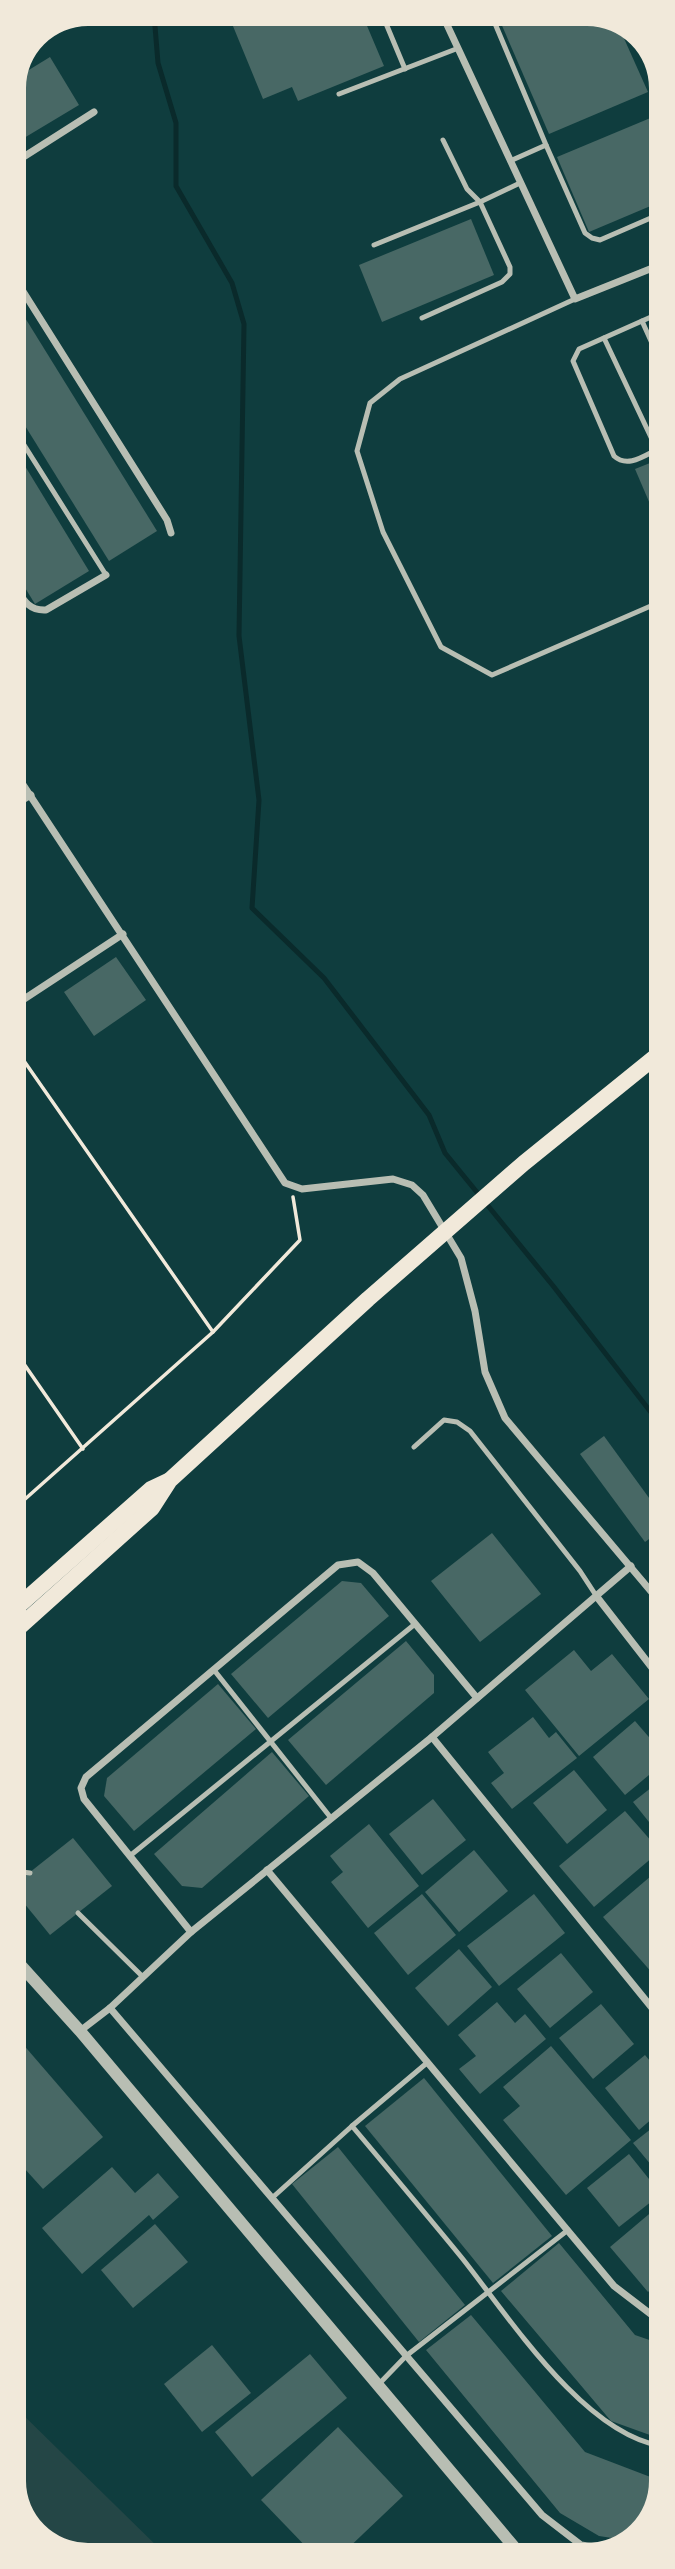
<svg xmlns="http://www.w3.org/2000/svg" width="675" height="2569" viewBox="0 0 675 2569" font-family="Inter,sans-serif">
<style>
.green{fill:#244646}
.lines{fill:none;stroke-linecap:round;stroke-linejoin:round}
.stream{stroke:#0a2a2b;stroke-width:5}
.building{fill:#486865}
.path{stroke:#f1e9da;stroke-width:3.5}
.service{stroke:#b8beb3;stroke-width:5}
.minor{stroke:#b8beb3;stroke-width:7}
.tertiary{stroke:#b8beb3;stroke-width:12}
.trunk{stroke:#f1e9da;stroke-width:16}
</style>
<rect width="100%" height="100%" fill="#0f3d3e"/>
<path class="green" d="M15,2407L165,2554H79L39,2536L16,2495Z"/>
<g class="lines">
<path class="stream" d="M154,14L158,63L176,123V186L232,283L244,324L239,636L259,800L252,908L324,978L429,1115L445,1153L554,1287L660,1424"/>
</g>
<g class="building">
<path d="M228,14H362L384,66L298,101L292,87L263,99Z"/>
<path d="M497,14L596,15L618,25L648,92L549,134Z"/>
<path d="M50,57L79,105L14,144V88L19,76Z"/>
<path d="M660,114V202L589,232L557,157Z"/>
<path d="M471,219L494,275L382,322L359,265Z"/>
<path d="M14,300L157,531L109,561L14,408Z"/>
<path d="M14,448L89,571L35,604L14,570Z"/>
<path d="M660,459V517L656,518L635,469Z"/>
<path d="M116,957L146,1000L94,1036L64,992Z"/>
<path d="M604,1436L660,1513V1531L645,1542L580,1454Z"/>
<path d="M492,1533L541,1594L480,1642L431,1581Z"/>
<path d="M342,1581L361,1583L389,1616L268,1718L231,1674Z"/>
<path d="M406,1641L434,1675V1693L326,1785L288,1740Z"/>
<path d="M574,1650L591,1671L612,1654L649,1699L579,1756L525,1690Z"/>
<path d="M218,1684L256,1729L134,1831L104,1796L107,1778Z"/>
<path d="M533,1717L549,1738L556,1732L577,1758L512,1809L491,1783L504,1773L488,1752Z"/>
<path d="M635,1721L661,1751V1765L625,1795L593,1757Z"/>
<path d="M272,1752L309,1796L202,1888L182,1886L154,1854Z"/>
<path d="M574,1770L607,1810L567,1844L533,1803Z"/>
<path d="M661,1780V1837L633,1802Z"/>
<path d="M433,1799L466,1840L422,1875L389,1834Z"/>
<path d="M625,1811L660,1851L594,1907L559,1866Z"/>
<path d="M369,1824L419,1886L368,1928L331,1882L343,1872L330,1856Z"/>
<path d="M73,1838L112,1886L50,1935L15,1892V1884Z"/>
<path d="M474,1850L508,1891L459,1932L425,1892Z"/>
<path d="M658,1870L661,1873V1983L603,1917Z"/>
<path d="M422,1894L456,1935L408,1975L374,1933Z"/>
<path d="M534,1894L565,1933L499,1986L467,1946Z"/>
<path d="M459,1949L492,1987L448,2026L415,1988Z"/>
<path d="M561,1953L593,1992L550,2028L517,1989Z"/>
<path d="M497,2002L515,2023L525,2014L546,2039L480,2094L459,2069L476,2056L458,2035Z"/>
<path d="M601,2004L634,2044L593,2079L559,2038Z"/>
<path d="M15,2035L103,2137L43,2189L15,2158Z"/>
<path d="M551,2046L631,2140L566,2195L503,2120L520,2106L503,2087Z"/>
<path d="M645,2055L661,2074V2111L639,2130L605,2088Z"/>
<path d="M424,2078L552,2236L493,2283L365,2126Z"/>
<path d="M661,2121V2177L633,2143Z"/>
<path d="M338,2147L465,2305L419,2342L292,2184Z"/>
<path d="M629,2154L661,2194L619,2227L587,2188Z"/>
<path d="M112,2167L135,2193L158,2173L179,2197L153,2220L149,2215L82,2274L42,2228Z"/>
<path d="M661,2204V2280L648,2292L610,2247Z"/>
<path d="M155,2224L188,2262L133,2308L101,2270Z"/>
<path d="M559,2243L635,2335L661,2344V2439L611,2421L501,2291Z"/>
<path d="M661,2285V2303L650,2294Z"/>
<path d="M471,2315L585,2452L661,2481L643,2529L625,2540L599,2536L560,2513L426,2350Z"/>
<path d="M212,2345L251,2393L202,2432L164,2384Z"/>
<path d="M310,2354L347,2398L252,2477L215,2432Z"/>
<path d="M338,2427L403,2496L342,2554H313L261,2500Z"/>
</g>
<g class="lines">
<g class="path">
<path d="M15,1048L213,1332"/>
<path d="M15,1351L83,1449"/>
<path d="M15,1508L213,1332L300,1240L293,1197"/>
</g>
<g class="service">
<path d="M382,14L405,69"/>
<path d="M491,14L546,145"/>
<path d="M31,47L53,33"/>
<path d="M339,94L456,49"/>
<path d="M510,161L546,145L585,233L592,238L600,240L660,214"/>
<path d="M374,245L480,202L520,183"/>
<path d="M655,267L660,279"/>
<path d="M575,299L400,379L370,403L357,451L383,532L441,647L492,675L660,602"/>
<path d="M660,313L579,349L573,361L614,456C628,469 645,455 660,448"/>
<path d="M422,318L502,282L510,274V267L480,202L467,189L443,140"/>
<path d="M642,321L660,361"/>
<path d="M604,338L657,450"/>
<path d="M14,429L106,575"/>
<path d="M414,1447L444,1420L457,1422L470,1431L580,1571L597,1597"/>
<path d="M214,1670L331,1818"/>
<path d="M131,1855L415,1624"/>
<path d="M15,1871L30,1873"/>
<path d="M78,1913L143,1977"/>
<path d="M352,2126C389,2170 426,2214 462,2258C509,2317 583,2433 661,2446"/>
<path d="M272,2198L352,2126L428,2062"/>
<path d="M378,2385L406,2356L568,2230"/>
</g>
<g class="minor">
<path d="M442,14L575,299L660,265"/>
<path d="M14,163L94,112"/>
<path d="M14,277L167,520L171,533"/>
<path d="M14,585C23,599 28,611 46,610L106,575"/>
<path d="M14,771L285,1183L302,1189L393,1179L412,1185L423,1195L461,1258L475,1311L485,1372L505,1418L660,1602"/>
<path d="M14,805L31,795"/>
<path d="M15,1005L123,934"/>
<path d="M597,1597L660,1678"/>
<path d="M432,1737L661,2019"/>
<path d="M267,1870L614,2286L661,2322"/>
<path d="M191,1932L84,1799L81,1788L86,1777L338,1565L358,1562L373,1573L477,1698"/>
<path d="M110,2008L542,2515L581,2545L609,2549"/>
<path d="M80,2031L110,2008L191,1932L432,1737L631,1566"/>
</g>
<path class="tertiary" d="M15,1959L80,2031L520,2554"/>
<g class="trunk">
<path d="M15,1609L151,1489L168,1481"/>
<path d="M15,1631L152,1508L170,1480L368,1299L524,1163L660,1053"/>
</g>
</g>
<path d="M0 0H675V2569H0ZM88 26H587A62 62 0 0 1 649 88V2481A62 62 0 0 1 587 2543H88A62 62 0 0 1 26 2481V88A62 62 0 0 1 88 26Z" fill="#f1e9da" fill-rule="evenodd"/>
</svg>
